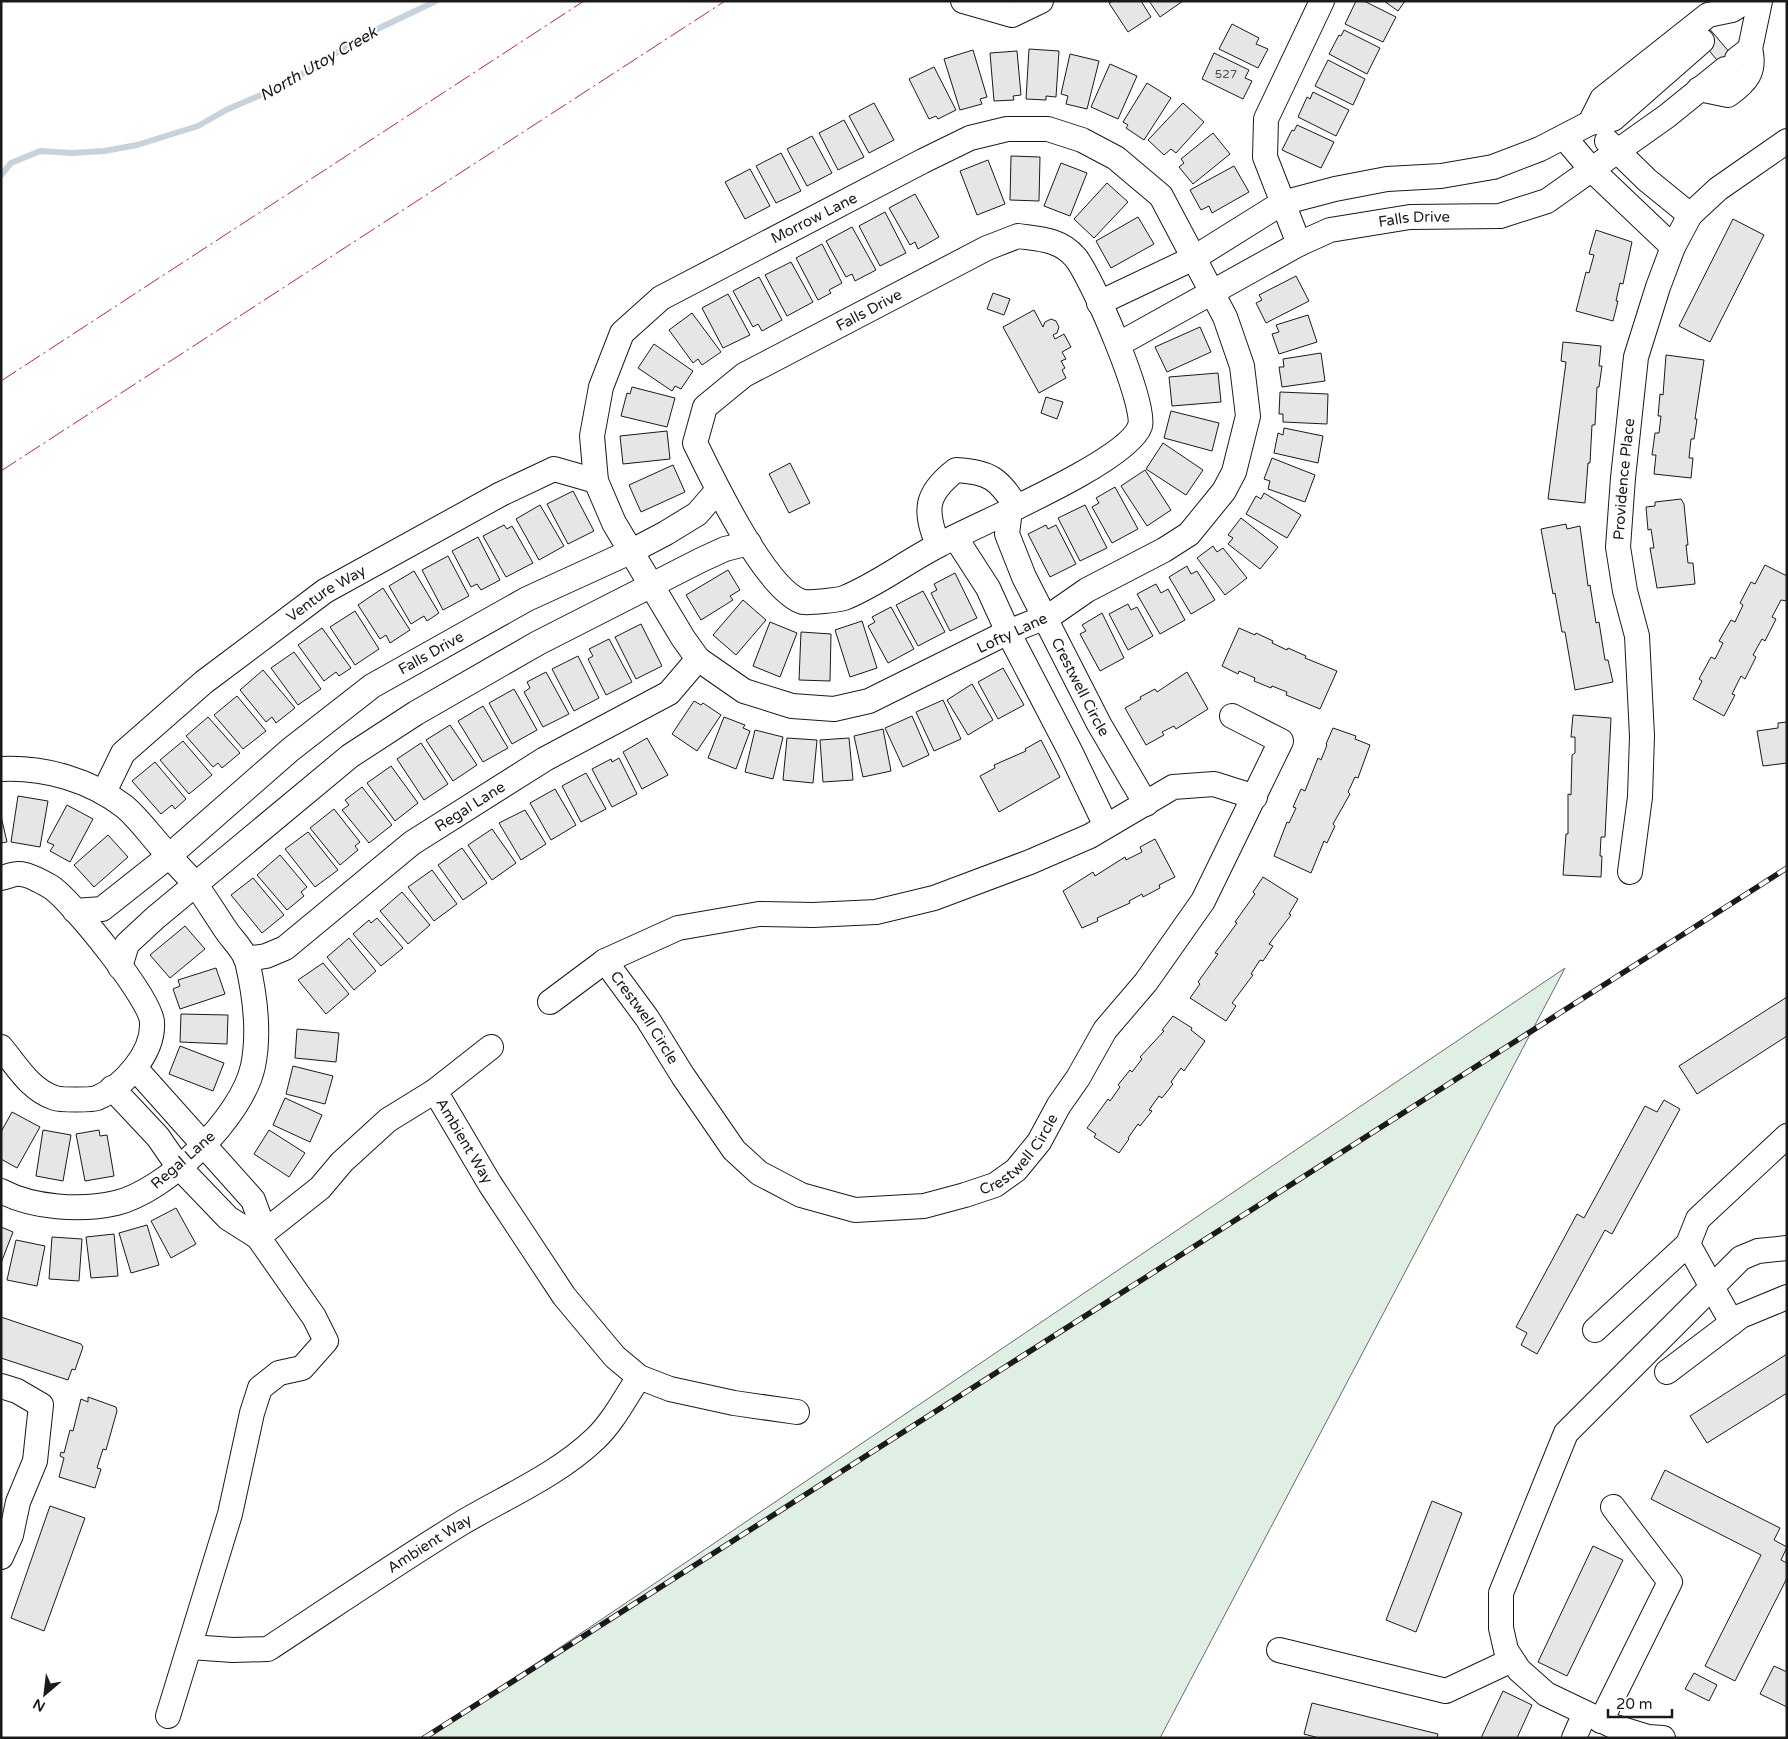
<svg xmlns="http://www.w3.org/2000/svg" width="1788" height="1739" viewBox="0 0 1788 1739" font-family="'Varela Round',sans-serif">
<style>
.green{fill:#e0efe3;stroke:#6a6a6a}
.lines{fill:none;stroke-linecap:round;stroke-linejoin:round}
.stream{stroke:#c6d2dc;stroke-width:6}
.building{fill:#e6e6e6;stroke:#1a1a1a}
.minor-casing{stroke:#1a1a1a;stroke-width:26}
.minor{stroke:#fff;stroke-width:24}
.rail-casing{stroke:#1a1a1a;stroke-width:5.5}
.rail{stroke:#fff;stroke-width:4;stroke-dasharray:11;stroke-linecap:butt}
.power{stroke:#c62828;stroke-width:1;stroke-dasharray:18 4 2.5 4;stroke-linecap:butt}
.labels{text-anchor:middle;stroke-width:4;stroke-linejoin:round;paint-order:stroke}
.number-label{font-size:12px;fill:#4d4d4d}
.street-label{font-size:15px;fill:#1a1a1a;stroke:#fff}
.water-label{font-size:16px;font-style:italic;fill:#1a1a1a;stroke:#fff}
</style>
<rect width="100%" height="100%" fill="#fff"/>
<path class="green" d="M1565,968L1160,1738H426Z"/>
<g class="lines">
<path class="stream" d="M1,175L11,163L40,151L72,153L104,151L137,145L198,126L226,110L284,85L367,34L436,1"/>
</g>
<g class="building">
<path d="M1113,1H1141L1151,17L1128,32L1109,3Z"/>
<path d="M1149,1H1183L1160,17Z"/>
<path d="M1356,1H1364L1396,17L1383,42L1345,24Z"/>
<path d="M1384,1H1405L1398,11Z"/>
<path d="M1232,24L1259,38L1256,44L1268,49L1258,68L1219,49Z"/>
<path d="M1708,27L1742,67L1731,77L1697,36Z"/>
<path d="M1344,30L1380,48L1367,74L1329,54L1339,35L1341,36Z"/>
<path d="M1029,49L1059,51L1056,97L1046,96V100L1026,99Z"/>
<path d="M973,50L987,97L980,99L982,104L960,110L944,59Z"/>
<path d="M1017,51L1021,95L1013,96L1014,100L994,101L990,53Z"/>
<path d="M1214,53L1249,70L1245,78L1252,81L1243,99L1202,79Z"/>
<path d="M1070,54L1099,61L1087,109L1066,104L1068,96L1061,94Z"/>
<path d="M1328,60L1365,79L1353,105L1315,86Z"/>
<path d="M1110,64L1137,76L1118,119L1091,107Z"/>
<path d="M934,67L956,110L938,119L936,116L929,119L909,79Z"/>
<path d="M1147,83L1171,98L1144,140L1126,128L1128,125L1123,122Z"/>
<path d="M1313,92L1349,110L1336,136L1298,117L1307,97L1310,99Z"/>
<path d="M874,103L894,140L869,153L849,116Z"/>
<path d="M1183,103L1204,122L1176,153L1171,149L1164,155L1148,140Z"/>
<path d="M844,120L864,157L838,170L819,133Z"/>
<path d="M1297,125L1334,142L1321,168L1282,150L1292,130L1294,131Z"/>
<path d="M1213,133L1230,154L1193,184L1179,167L1184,163L1181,159Z"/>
<path d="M812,136L832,173L807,186L787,149Z"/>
<path d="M781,153L801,191L776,203L756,166Z"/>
<path d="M1011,156L1040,157L1039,201L1010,200Z"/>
<path d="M988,160L1005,204L977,215L960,171Z"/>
<path d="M1061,163L1087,173L1070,216L1044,206Z"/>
<path d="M1234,166L1249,192L1212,213L1209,206L1201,210L1190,190Z"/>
<path d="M750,169L770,206L745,219L725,182Z"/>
<path d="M1107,183L1128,202L1094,238L1074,219Z"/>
<path d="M915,194L939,237L918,249L915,242L910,245L889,208Z"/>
<path d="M885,212L906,253L880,266L859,226Z"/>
<path d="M1138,217L1154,244L1111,268L1096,241Z"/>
<path d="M1733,219L1764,235L1710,342L1679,326Z"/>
<path d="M852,227L876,270L855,281L852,274L846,277L826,241Z"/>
<path d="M1596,230L1632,242L1623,284L1620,283L1616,301H1618L1613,321L1576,311L1586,272L1589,273L1594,255L1589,254Z"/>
<path d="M822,244L842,283L829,290L831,293L818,300L796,258Z"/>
<path d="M791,262L813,302L787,316L765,275Z"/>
<path d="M1296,276L1309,301L1266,323L1256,303L1262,300L1259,295Z"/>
<path d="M759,277L782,320L762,331L758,324L753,327L733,291Z"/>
<path d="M993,293L1010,299L1004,315L987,309Z"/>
<path d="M728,294L750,335L723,348L702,308Z"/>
<path d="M1034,310L1043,327L1045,322L1051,319L1056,321L1059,327L1057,333L1053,335L1055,339L1064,334L1071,347L1062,352L1066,359L1061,361L1065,368L1062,370L1066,378L1039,393L1003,327Z"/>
<path d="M692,313L721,352L702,365L698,359L693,363L669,330Z"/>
<path d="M1308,315L1317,342L1279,354L1272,334L1279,332L1276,325Z"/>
<path d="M1200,327L1211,352L1167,372L1155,347Z"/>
<path d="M1563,342L1601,346L1599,366H1602L1599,387H1597L1595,425H1592L1590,463H1588L1585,503L1548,499L1566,362L1561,361Z"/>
<path d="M654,344L693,371L681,389L675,386L672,391L638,368Z"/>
<path d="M1321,353L1325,381L1282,387L1279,367H1284L1283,359Z"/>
<path d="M1666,355L1704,360L1695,419H1697L1694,439H1691L1689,458H1693L1691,478L1654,474L1656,455H1652L1655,433H1659L1661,416H1658L1660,394L1663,395Z"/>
<path d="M1218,373L1221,402L1172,406L1169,377Z"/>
<path d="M632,387L675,398L667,427L621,416L627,393L630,394Z"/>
<path d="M1280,392L1328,394L1327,424L1283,422V414H1279Z"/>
<path d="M1046,397L1063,402L1057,419L1041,413Z"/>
<path d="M1171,411L1219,423L1212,451L1164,438Z"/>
<path d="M1284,428L1323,436L1318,463L1274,453L1278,433L1283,435Z"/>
<path d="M667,431L670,459L623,464L620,436Z"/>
<path d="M1163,443L1203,470L1186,495L1146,469Z"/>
<path d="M1272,458L1315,475L1305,502L1268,489L1270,481L1264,479Z"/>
<path d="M790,463L810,503L789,513L769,474Z"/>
<path d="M673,465L685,492L641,512L629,485Z"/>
<path d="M1145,470L1171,510L1147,526L1121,486Z"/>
<path d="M1115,487L1138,529L1112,543L1092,507L1099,503L1096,498Z"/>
<path d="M573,491L594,531L568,544L547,504Z"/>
<path d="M1264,493L1301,515L1287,538L1246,514L1256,496L1261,499Z"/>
<path d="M1681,499L1684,504L1688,545H1686L1688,563H1693L1695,584L1657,588L1650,548H1654L1651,529L1648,530L1646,507L1655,506V502Z"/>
<path d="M540,505L564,546L539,560L516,519Z"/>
<path d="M1085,505L1107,548L1080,561L1058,518Z"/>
<path d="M1241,518L1278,547L1260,569L1228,544L1233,538L1228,535Z"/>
<path d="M1566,524L1567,529L1580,526L1588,586L1590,585L1596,623L1599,622L1605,660H1608L1613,682L1575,690L1565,632H1562L1555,593L1553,594L1541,529Z"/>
<path d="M504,525L507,529L512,526L533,563L506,577L483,536Z"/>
<path d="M1046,525L1048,529L1056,525L1076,564L1050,577L1028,534Z"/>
<path d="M478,537L500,580L481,590L477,584L471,587L452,551Z"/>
<path d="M1213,546L1217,552L1223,548L1247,578L1225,595L1197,558Z"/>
<path d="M448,556L469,596L443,610L422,570Z"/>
<path d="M1765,565L1787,576V601L1781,600L1772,617L1776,619L1765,641L1762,639L1753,655L1756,657L1745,679L1741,676L1732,694L1735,695L1724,716L1693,699L1702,681L1699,679L1711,657L1715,659L1723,643L1719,641L1731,620L1735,622L1743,605L1740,603L1751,582L1755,584Z"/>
<path d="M1187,566L1191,574L1197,571L1215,600L1191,614L1169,577Z"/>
<path d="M728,570L740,590L730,596L733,600L701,620L686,595Z"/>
<path d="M414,571L439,613L427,621L424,616L411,624L389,586Z"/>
<path d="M955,573L977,618L950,631L931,593L937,590L934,584Z"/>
<path d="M1156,584L1161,593L1168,589L1185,620L1160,634L1137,594Z"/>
<path d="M383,588L410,630L390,643L386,635L380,639L358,605Z"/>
<path d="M923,591L945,632L918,646L896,605Z"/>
<path d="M743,600L766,620L736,655L713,635Z"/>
<path d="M1128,604L1131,610L1137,607L1153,636L1128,650L1109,614Z"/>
<path d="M891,607L914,649L888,663L868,626L875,622L872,617Z"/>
<path d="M355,611L379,649L355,665L330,627Z"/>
<path d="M1102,613L1124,658L1100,671L1080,634L1086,631L1082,625Z"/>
<path d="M862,621L877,668L850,677L835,630Z"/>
<path d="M770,622L797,633L780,677L753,666Z"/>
<path d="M641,624L662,666L636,679L615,637Z"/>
<path d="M322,628L351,668L339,676L336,672L324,681L298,645Z"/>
<path d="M1239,628L1255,635L1256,633L1273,641L1272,643L1287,650L1288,648L1306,656L1305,658L1337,671L1320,709L1286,695L1287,692L1272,686L1271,688L1254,681L1255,678L1239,671L1238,674L1222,666Z"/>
<path d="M801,632L831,634L830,681L799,680Z"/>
<path d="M609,639L632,682L606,695L588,659L593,656L589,649Z"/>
<path d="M294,652L321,689L298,705L271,668Z"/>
<path d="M578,656L599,698L574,711L552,669Z"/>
<path d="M1003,668L1024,705L998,719L978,682Z"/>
<path d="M263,670L295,708L276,723L272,717L266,722L240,690Z"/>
<path d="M546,672L569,714L543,727L524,692L530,688L527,682Z"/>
<path d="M1187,672L1208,709L1176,729L1174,726L1162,732L1164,735L1146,745L1125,708L1141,699L1140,697L1155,689L1157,692Z"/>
<path d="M972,684L993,720L968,735L947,700Z"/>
<path d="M514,689L537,730L512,744L489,703Z"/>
<path d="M237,696L266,731L243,749L214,715Z"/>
<path d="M943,700L961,739L934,751L916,712Z"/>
<path d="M694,701L701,705L703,703L721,715L697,751L672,734Z"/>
<path d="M483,706L508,748L483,762L458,721Z"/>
<path d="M1573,715L1611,718L1605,837H1601L1600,856H1602L1601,877L1563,875L1566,834H1568V794L1571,795L1572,755L1575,753V737H1571Z"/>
<path d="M912,716L929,755L903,767L885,728Z"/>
<path d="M208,717L240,753L222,768L218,763L213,767L186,736Z"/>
<path d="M724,717L745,725L743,728L750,731L736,769L708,758Z"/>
<path d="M1787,722V763L1763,766L1757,731L1778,728V723Z"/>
<path d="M450,725L477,765L453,781L426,740Z"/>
<path d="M1333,728L1356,736L1355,739L1370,745L1358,778L1355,777L1348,792L1350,794L1333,824L1335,826L1327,843L1324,841L1311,873L1274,856L1287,822L1289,823L1296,808L1293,807L1301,789L1305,791L1318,758L1321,760L1327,745L1326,744Z"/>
<path d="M883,729L891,771L863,777L854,736Z"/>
<path d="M755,730L783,737L773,779L745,772Z"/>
<path d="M647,738L668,775L642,789L623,752Z"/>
<path d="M787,738L817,740L813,783L783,780Z"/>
<path d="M849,738L853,780L823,782L820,740Z"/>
<path d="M1041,740L1060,777L999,812L980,776L995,768L994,765L1026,751L1025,749Z"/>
<path d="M183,741L212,775L189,794L160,760Z"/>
<path d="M421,743L448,784L424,800L397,759Z"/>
<path d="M619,758L637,794L612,807L592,769L611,759L612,762Z"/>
<path d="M155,762L186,799L175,809L172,805L161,814L132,781Z"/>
<path d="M391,766L418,803L395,821L367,783Z"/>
<path d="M586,773L606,809L581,822L562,786Z"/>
<path d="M362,787L392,825L369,843L342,810L349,805L345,800Z"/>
<path d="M555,789L576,825L551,840L530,803Z"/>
<path d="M18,796L48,801L40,847L11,842Z"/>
<path d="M67,805L93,819L70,862L50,851L54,845L47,842Z"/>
<path d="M334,809L360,842L355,846L358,850L340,865L310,828Z"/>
<path d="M525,810L546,844L521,860L499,823Z"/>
<path d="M1,816L7,842L1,843Z"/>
<path d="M492,829L516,863L492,880L468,845Z"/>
<path d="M308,832L338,870L315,887L285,849Z"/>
<path d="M108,835L128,857L94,887L74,865Z"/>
<path d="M1155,839L1175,877L1159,885L1160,888L1143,897L1142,894L1129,901L1130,903L1097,918L1098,921L1082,928L1063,891L1093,872L1095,876L1125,857L1126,860L1142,852L1140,847Z"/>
<path d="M462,848L487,883L463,900L438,865Z"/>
<path d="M280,855L307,887L301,892L304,896L287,910L257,875Z"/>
<path d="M432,870L457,904L434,921L408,887Z"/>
<path d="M1263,877L1298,899L1289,914L1291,915L1269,944L1273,946L1263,961L1260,960L1251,974L1253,975L1232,1003L1236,1006L1226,1021L1190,998L1200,984L1198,982L1218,954L1215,953L1237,923L1235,922L1255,894L1253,892Z"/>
<path d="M253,878L284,915L262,933L231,895Z"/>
<path d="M402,892L430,925L408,944L380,911Z"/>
<path d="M377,918L403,948L381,966L353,934L369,920L371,923Z"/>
<path d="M185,926L205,949L170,978L150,955Z"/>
<path d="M349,938L376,971L354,990L327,957Z"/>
<path d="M323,963L349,994L326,1014L298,980Z"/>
<path d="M216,968L225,994L180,1009L173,989L180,986L178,980Z"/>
<path d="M1787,997V1036L1697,1094L1679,1066Z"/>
<path d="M181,1014L228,1015L227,1044L180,1042Z"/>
<path d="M1173,1016L1192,1028L1191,1030L1205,1041L1184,1071L1181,1068L1171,1082L1173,1084L1162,1098L1159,1096L1149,1110L1152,1111L1140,1126L1138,1124L1128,1138L1129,1139L1119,1153L1094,1137L1096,1134L1087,1128L1108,1099L1110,1101L1120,1087L1118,1085L1130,1070L1132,1072L1142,1059L1140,1057L1164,1031L1162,1030Z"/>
<path d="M297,1029L339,1033L336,1062L295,1058Z"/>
<path d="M180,1046L224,1063L213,1091L169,1074Z"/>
<path d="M293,1066L333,1076L325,1104L286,1094Z"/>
<path d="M285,1098L322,1115L310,1142L273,1125Z"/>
<path d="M1664,1100L1680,1109L1612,1234L1605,1230L1537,1354L1521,1345L1527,1333L1516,1327L1577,1214L1584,1218L1645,1106L1657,1112Z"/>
<path d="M12,1112L40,1127L17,1168L1,1159V1132Z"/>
<path d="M43,1130L71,1135L63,1181L36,1176Z"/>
<path d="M99,1130L100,1136L107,1135L114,1176L85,1181L76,1134Z"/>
<path d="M269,1130L305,1153L289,1177L254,1154Z"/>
<path d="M176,1208L196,1244L171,1258L151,1221Z"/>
<path d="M147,1225L159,1265L131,1273L119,1233Z"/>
<path d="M1,1227L13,1232L1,1263Z"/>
<path d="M114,1234L118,1276L91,1278L86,1237Z"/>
<path d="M52,1237L82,1239L79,1281L49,1279Z"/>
<path d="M16,1240L45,1246L37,1286L7,1280Z"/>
<path d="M1,1317L81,1344L83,1347L75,1370L72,1369L68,1380L1,1358Z"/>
<path d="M1787,1354V1393L1707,1443L1690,1416Z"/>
<path d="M88,1397L116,1407L117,1411L106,1450L103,1449L97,1468L101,1469L95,1488L59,1477L64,1458L60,1456L61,1452L64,1453L70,1430L73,1431L81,1399L88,1402Z"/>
<path d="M1665,1470L1780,1528L1774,1540L1787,1547L1781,1560L1787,1563V1578L1735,1681L1705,1666L1761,1555L1651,1499Z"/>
<path d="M1432,1501L1462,1513L1416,1632L1386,1620Z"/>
<path d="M50,1506L85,1518L44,1631L11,1618Z"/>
<path d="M1593,1546L1623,1560L1567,1676L1538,1662Z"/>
<path d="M1774,1666L1787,1672V1707L1760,1694Z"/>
<path d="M1694,1673L1717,1685L1709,1701L1685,1689Z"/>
<path d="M1503,1691L1532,1705L1517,1738H1481Z"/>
<path d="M1312,1703L1438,1734L1437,1738H1319L1304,1734Z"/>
</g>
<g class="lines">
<defs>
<g id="minor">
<path d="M963,1L1012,15L1041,1"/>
<path d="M1737,59L1750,49L1760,1"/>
<path d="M1699,89L1728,95C1746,82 1756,72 1750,49"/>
<path d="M1590,123L1602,99L1708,15L1732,10L1746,1"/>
<path d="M1007,129H1048L1082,140L1116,158L1161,196L1225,317L1242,366L1248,416L1234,472L1224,491L1189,534L1164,550L1087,590L1051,615L1008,632L869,701L834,709L792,706L744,691L698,659L683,638L614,523L596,481L592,436L601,387L622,333L661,298L923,161L970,138Z"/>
<path d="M1564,137L1591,169L1673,247"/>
<path d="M1607,141L1647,180L1690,215"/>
<path d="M1018,236C1039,239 1060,239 1075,257C1091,275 1147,405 1140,426C1128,462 977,524 939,545C907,561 877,585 844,598C839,600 809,603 803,602C766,591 712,478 695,443L705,407L744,375L987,248Z"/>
<path d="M1299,244L1265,157L1266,119L1322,1"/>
<path d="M1099,303L1194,258L1282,203L1335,189L1387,179L1441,176L1493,167L1540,149L1590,123L1613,119L1702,41"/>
<path id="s1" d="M1119,344L1299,244L1330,230L1410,217L1500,216L1547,201L1667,116L1725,69"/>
<path id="s2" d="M1010,510L1007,534L1024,577L1099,724L1146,804"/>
<path d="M955,537L988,588L1008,632L1070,751L1106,826"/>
<path d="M938,545C924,510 925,494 956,470C991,472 998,479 1017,507"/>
<path d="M1,769C45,767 90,780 125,807C139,819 151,836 163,849C173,861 184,871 194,883C206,898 216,916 228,933C234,941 244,951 247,961C255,995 260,1032 253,1066C242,1118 166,1191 116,1203C81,1211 33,1208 1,1191"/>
<path id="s3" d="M104,792L123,753L204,682L325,591L501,494L554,469L596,481"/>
<path id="s4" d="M1630,872L1640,797L1642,736L1637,636L1625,591L1618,547L1623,478L1636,357L1658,287L1673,247L1690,215L1718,189L1787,141"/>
<path d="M1,878C7,877 14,873 20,874C28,874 44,883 51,887C72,901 151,999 152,1022C154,1053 123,1087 97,1098C91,1100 61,1100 55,1098C30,1090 17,1066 1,1047"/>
<path id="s5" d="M75,911L102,909L169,856L290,750L372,686L527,599L630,552L666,533L697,514L718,490"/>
<path id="s6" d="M246,959L266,956L285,948L412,843L545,759L669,693L698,659"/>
<path id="s7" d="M605,961L647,1018L683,1076L734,1150L759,1173L801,1195L855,1210L924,1206L965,1195L995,1185L1016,1170L1039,1142L1059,1105L1078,1078L1105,1030L1146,982L1203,901L1281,741L1232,716"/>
<path d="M120,967L127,944L155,918L350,756L416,713L538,643L701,560L725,549L749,543"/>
<path d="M550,1002L605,961L678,928L759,914L813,915L876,912L934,898L1030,862L1090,836L1173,787L1214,784L1255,797"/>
<path d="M135,1068L253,1200L261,1222L258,1237"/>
<path d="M112,1088L158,1137L178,1166L228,1218L258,1237L314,1317L326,1341L302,1368L279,1373L260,1388L252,1413L230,1514L168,1716"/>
<path id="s8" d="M435,1091L490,1184L564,1296L615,1357L639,1377L670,1389L734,1403L797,1412"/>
<path d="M258,1237L320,1188L342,1162L388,1120L435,1091L491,1047"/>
<path d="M1688,1244L1732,1323"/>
<path d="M1595,1330L1688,1244L1698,1219L1787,1136"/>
<path d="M1667,1372L1741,1316L1787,1297"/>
<path d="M1,1386L17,1391L41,1405L35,1461L18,1502L11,1535L1,1557"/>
<path id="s9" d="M190,1647L233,1650L268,1649C332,1607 395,1564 460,1524C505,1497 556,1476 595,1439C613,1422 625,1398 639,1377"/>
<path d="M1279,1650L1446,1691L1512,1660"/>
<path d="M1601,1721L1670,1582L1613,1507"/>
<path d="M1574,1738L1585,1713"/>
<path d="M1663,1738L1648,1737L1615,1727L1546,1694L1519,1670L1506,1650L1501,1628V1593L1566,1433L1741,1258L1758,1251L1787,1248"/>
</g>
</defs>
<use href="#minor" class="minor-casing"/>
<use href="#minor" class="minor"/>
<defs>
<path id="rail" d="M424,1738L1787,868"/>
</defs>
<use href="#rail" class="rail-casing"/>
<use href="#rail" class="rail"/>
<g class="power">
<path d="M1,381L584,1"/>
<path d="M1,471L725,1"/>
</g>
</g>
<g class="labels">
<g class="number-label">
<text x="1226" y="78">527</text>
</g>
<g class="street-label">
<text transform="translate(814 218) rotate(-27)" y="5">Morrow Lane</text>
<text dy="5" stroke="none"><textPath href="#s1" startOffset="325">Falls Drive</textPath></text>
<text transform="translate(869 310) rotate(-28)" y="5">Falls Drive</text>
<text dy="5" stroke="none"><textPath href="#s4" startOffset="396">Providence Place</textPath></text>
<text dy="5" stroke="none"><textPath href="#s3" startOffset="302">Venture Way</textPath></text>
<text transform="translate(1012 633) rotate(-25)" y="5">Lofty Lane</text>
<text dy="5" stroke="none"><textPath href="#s5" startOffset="445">Falls Drive</textPath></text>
<text dy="5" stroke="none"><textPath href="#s2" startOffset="194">Crestwell Circle</textPath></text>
<text dy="5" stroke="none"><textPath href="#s6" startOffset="274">Regal Lane</textPath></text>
<text dy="5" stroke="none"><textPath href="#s7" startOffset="69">Crestwell Circle</textPath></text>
<text dy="5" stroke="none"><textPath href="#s8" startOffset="58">Ambient Way</textPath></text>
<text dy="5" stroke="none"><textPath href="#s7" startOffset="548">Crestwell Circle</textPath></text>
<text transform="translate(183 1160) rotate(-41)" y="5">Regal Lane</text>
<text dy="5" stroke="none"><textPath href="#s9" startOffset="271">Ambient Way</textPath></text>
</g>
<g class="water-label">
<text transform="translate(318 63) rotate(-30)" y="6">North Utoy Creek</text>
</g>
</g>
<rect width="1788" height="1739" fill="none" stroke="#1a1a1a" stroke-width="5"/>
<g transform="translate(45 1694) rotate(208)" stroke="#ffffff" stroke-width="4" paint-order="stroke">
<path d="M0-4L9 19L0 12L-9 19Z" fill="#1a1a1a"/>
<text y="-8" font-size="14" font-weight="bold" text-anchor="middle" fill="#1a1a1a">N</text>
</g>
<path d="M1608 1709v8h64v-8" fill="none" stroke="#1a1a1a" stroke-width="2.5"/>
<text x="1616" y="1709" font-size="15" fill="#1a1a1a" stroke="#ffffff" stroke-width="4" paint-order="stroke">20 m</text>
</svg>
